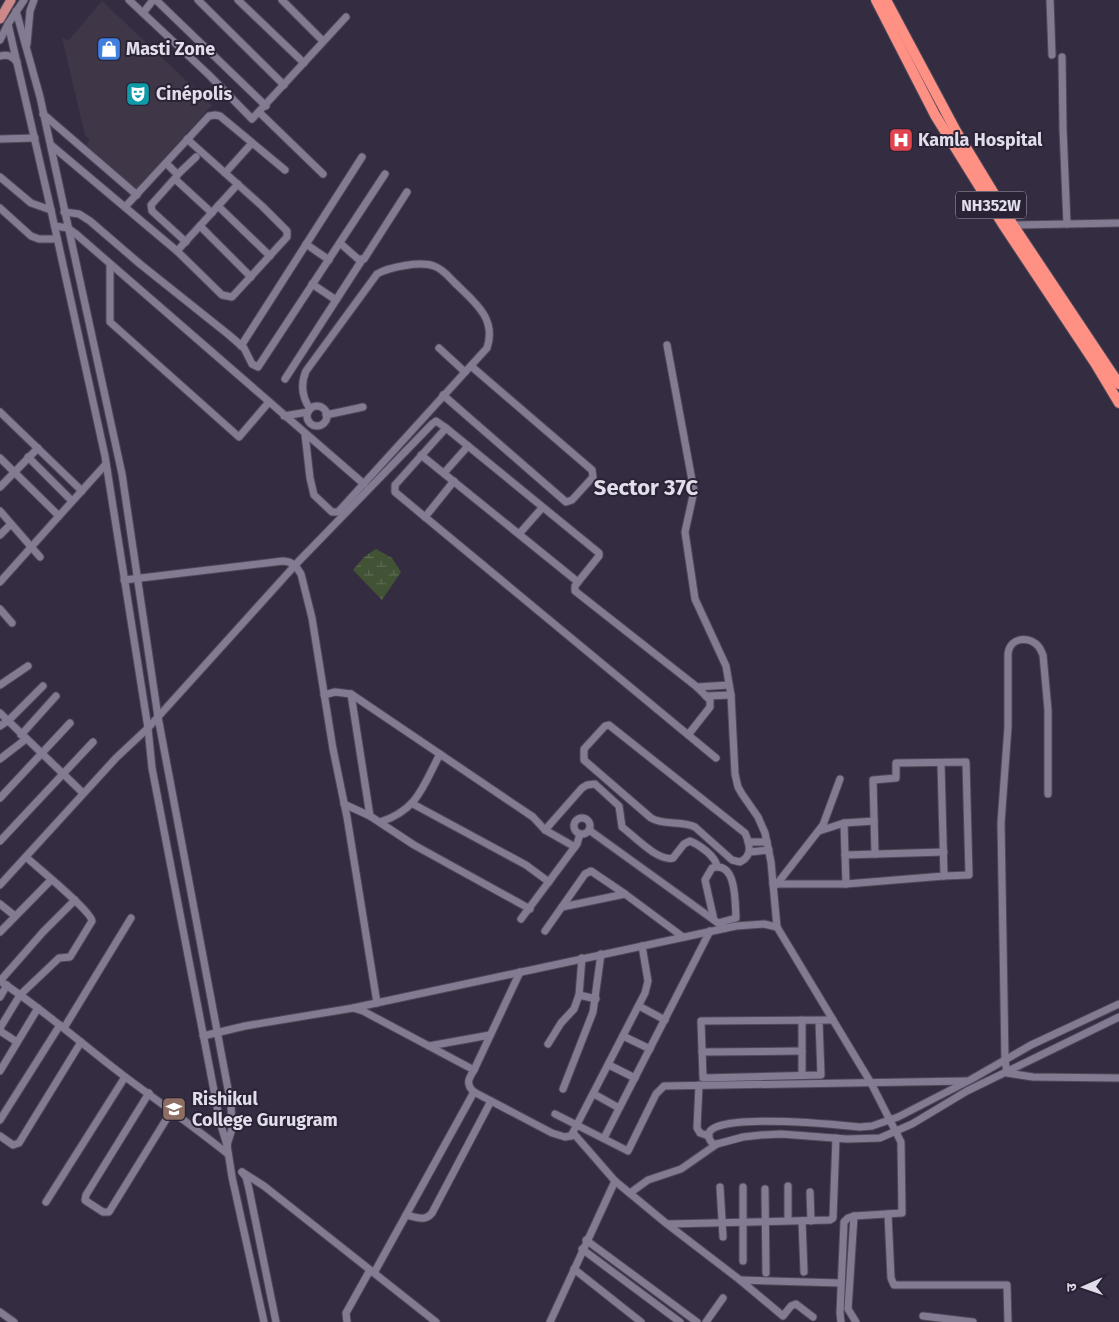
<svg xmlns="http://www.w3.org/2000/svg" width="1119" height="1322" viewBox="0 0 1119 1322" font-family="'Fira Sans','Noto Sans Devanagari',sans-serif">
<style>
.commercial{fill:#3f3748}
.wetland{fill:url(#wetland-marsh)}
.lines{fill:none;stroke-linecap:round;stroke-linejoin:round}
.minor-casing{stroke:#4f4859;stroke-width:9}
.major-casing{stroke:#4f4859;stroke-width:11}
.highway-casing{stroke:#4f4859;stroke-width:12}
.minor{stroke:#837b92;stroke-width:7}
.major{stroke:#cd888a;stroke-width:9}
.highway{stroke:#fe9084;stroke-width:10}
.labels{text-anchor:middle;stroke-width:4;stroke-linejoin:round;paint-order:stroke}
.shield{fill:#2a2235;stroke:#aba5b4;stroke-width:1}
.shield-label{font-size:16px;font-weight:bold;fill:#e2ddea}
.poi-label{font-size:18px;font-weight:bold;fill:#e2ddea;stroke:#2a2235;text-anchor:start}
.district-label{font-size:22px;font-weight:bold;fill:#e2ddea;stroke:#2a2235}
</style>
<defs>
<pattern id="wetland-marsh" width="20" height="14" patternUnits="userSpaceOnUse" patternTransform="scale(1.25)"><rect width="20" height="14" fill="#425234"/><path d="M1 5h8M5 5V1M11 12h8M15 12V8" fill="none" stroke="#5d6a52"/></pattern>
</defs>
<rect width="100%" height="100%" fill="#342c40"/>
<path class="commercial" d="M102,1L212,105L135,190L86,145L90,140L85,135L62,38L69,40Z"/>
<path class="wetland" d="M376,549L392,558L401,572L382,600L353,570L364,557Z"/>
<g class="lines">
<defs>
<g id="minor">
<path d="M129,0L209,75L252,119L346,17"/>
<path d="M156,0L266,106"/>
<path d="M198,0L284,85"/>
<path d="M238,0L304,63"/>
<path d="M282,0L323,41"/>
<path d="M1050,0L1052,55"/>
<path d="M16,11L40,97L122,474L158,717L231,1105L232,1129L227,1145"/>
<path d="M143,13L153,0"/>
<path d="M8,24L51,210L105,456L148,728L152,768L220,1122L227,1145L232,1177L264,1322"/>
<path d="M0,40L8,24L24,0"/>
<path d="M27,44L30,11L34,0"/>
<path d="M0,56C8,54 12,56 17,62"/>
<path d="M1062,57L1063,129L1067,224"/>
<path d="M259,112L323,174"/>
<path d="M43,114L137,195"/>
<path d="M0,139L35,138"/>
<path d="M51,145L177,251L222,295L232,297L287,237V231L262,206L187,139"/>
<path d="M166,163L177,174V176L151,205L152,211L186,242"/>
<path d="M225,173L252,143"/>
<path d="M177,175L196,157"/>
<path d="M0,177L31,203L51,210"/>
<path d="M175,179L212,213"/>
<path d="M218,206L270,256"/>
<path d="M125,207L209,116L215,115L220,116L285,170"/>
<path d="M0,208L31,236L39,239H57"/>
<path d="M64,212L79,214L90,221L140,264L229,335L244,348L252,364L258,367L385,174"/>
<path d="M1012,225L1119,223"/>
<path d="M55,226L68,228L76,234L364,484"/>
<path d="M200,226L251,277"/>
<path d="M340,243L358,259H364L407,192"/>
<path d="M306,244L329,260"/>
<path d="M177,251L238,184"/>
<path d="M110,264V322L239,437L269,402"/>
<path d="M312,284L336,300"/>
<path d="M667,345L694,491L685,532L695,599L726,666L731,695L735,774L738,787L742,794L758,817L765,833L771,862L777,927L871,1083L901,1142L902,1213L854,1216L848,1218L844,1222L840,1313L841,1322"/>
<path d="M241,346L362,157"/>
<path d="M439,348L465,372"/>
<path d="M285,379L362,260"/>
<path d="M443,395L566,502L572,500L593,477L592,470L471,366"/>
<circle cx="317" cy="416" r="10"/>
<path d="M0,412L82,491"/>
<path d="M326,415L363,407"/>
<path d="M284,416L308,412"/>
<path d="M305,434L310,478L314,495L332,512H338L487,348C497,318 474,302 455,283C449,277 443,269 434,266C421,261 389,267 377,274L306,371C300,385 302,397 310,409"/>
<path d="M421,455L578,582"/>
<path d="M28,457L72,501"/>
<path d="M0,458L59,516L106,464"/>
<path d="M444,473L468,446"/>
<path d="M0,487L38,448"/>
<path d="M0,511L40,557"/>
<path d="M425,517L454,481"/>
<path d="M519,534L542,508"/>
<path d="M0,535L11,524"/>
<path d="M124,580L283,561L289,562L295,565L301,574L312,618L333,749L347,817L377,1003"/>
<path d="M0,582L59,516"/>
<path d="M0,609L12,623"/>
<path d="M0,685L28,666"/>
<path d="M697,687L729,685"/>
<path d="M351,694L370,816"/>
<path d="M324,695L335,692L351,694L533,817L545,830L575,847"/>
<path d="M706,696L731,695"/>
<path d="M0,713L83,793"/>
<path d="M609,725L745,833C750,844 753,856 740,862L732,860L695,827C681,820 665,826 651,818L584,760V749L605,726Z"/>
<path d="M0,726L9,720L43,686"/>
<path d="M21,735L56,696"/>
<path d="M688,735L710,707V700L697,687L575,591V586L578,582L599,556V553L446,428L395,485V492L425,517L716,758"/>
<path d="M0,759L26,739"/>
<path d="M1048,794V710L1043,655C1042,653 1041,650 1039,647C1031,636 1010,636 1008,654V727L1001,823L1005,1060L1007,1073L1033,1077L1119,1078"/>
<path d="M0,798L70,723"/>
<path d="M344,804L370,816L414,845L530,909"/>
<path d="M413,804L526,865L549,882"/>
<circle cx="582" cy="826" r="8"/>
<path d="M380,822C418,810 423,786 440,754"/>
<path d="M844,823L846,884"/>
<path d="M545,830L582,788L587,785L595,784L619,806L622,827C634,836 658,862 673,858L684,844L690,841C700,845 715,856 717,866"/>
<path d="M589,830L725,928"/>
<path d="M819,831L844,823L874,821"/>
<path d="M0,841L93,742"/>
<path d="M748,842H767"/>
<path d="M750,852L769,850"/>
<path d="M875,854L873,780L896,778V763L966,762L969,875L944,876"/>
<path d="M845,855L944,852"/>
<path d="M773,884H846L944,876L941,764"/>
<path d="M777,884L823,825L840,779"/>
<path d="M0,885L116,758L148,728L298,562L432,424L436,421L446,428"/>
<path d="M0,904L15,916"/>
<path d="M562,907L625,894"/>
<path d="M521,919L577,844L580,834"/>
<path d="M714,920L705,880L712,868C737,860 735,903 736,918L718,923"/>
<path d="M545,931L585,874L591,871L625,894L683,937"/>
<path d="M0,932L51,880"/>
<path d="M0,981C44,1010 83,1045 124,1076C159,1102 194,1127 228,1154"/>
<path d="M0,981L43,932L75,900"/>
<path d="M579,995L596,999"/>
<path d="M0,997L7,985"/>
<path d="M1119,1004L1031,1045L970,1080L898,1117L872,1126L860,1127C849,1126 679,1107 713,1144H717L743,1137L761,1135L781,1134L847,1139L880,1138L912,1124L967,1091L1119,1017"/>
<path d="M639,1006L665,1020"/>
<path d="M353,1008L363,1011L474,1070C469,1078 465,1084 474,1092L552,1133L565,1137L575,1135L615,1181L667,1224L740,1280L783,1316L791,1306L796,1304L813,1317"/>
<path d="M802,1020V1075"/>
<path d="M819,1021L821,1075L703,1078L701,1021L833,1020"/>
<path d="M0,1028L20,995L59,958L70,957L92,921C91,911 37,867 26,857"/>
<path d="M64,1028L131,918"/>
<path d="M0,1031L17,1042"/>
<path d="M203,1036L245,1026L353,1008L736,926L764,924L777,927"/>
<path d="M623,1036L650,1049"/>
<path d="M548,1044L561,1023L574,1009L579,995L582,958"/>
<path d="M429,1046L490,1035"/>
<path d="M702,1052L802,1051"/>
<path d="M609,1065L635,1078"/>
<path d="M474,1070L520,972"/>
<path d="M0,1071L38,1008"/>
<path d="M699,1085L697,1128L700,1133L709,1136"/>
<path d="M563,1089L593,1012L601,954"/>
<path d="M149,1093L86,1195L85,1200L86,1201L103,1212H109L172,1110"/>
<path d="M594,1094L619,1108"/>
<path d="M555,1114L628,1151L656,1094L664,1086L966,1081"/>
<path d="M0,1120L60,1025"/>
<path d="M0,1136L13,1145L19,1143L81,1042"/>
<path d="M571,1136L645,993L648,981L642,946"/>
<path d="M604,1138L710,931"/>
<path d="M242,1172L264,1186L436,1322"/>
<path d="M242,1172L246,1177L249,1189L276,1322"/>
<path d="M788,1186V1220"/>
<path d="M720,1187L723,1237"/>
<path d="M743,1187V1261"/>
<path d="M765,1189L766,1273"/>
<path d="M810,1192L811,1221"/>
<path d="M630,1193L648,1180L681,1169L717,1144"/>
<path d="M46,1202L125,1077"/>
<path d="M888,1214L891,1278L894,1285H1007L1008,1322"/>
<path d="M406,1215C416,1217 425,1222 432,1213L491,1101"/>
<path d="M854,1216L848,1309L856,1322"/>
<path d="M802,1221L804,1272"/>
<path d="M668,1224L830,1220L833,1218L836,1138"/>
<path d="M586,1240L697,1322"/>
<path d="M582,1249L680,1322"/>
<path d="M574,1269L641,1322"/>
<path d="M374,1273L474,1092"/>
<path d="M740,1280L841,1283"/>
<path d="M0,1312L14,1322"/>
<path d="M923,1316L973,1322"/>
<path d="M347,1322L346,1313L370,1270"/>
<path d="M550,1322L615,1181"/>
<path d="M706,1322L723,1298"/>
</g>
<path id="major" d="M0,19L11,0"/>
<g id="highway">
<path d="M876,0L935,115L1004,226L1095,363L1119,403"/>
<path d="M886,0L956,131L1013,225L1119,384"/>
</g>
</defs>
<use href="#minor" class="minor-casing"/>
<use href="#major" class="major-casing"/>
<use href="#highway" class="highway-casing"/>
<use href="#minor" class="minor"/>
<use href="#major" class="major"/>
<use href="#highway" class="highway"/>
</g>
<defs>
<symbol id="shop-square" viewBox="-11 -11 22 22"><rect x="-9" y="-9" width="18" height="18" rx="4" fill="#3f7fe0" stroke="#2a2235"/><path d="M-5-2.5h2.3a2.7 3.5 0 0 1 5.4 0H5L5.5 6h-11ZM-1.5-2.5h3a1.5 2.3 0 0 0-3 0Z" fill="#fff"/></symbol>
<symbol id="theatre-square" viewBox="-11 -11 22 22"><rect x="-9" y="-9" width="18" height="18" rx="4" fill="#0f9aa8" stroke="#2a2235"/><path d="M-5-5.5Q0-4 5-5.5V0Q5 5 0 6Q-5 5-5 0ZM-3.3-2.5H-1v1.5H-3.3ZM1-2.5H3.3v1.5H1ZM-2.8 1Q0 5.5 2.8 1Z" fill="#fff"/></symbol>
<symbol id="hospital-square" viewBox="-11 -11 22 22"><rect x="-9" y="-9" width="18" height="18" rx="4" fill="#e0444e" stroke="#2a2235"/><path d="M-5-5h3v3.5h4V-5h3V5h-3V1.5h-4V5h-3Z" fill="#fff"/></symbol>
<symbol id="university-square" viewBox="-11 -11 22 22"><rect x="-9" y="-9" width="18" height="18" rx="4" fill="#8d6e63" stroke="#2a2235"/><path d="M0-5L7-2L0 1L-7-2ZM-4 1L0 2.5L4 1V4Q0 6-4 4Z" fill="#fff"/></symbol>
</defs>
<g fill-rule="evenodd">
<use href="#shop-square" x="95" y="35" width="28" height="28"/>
<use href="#theatre-square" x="124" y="80" width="28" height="28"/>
<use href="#hospital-square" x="887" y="126" width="28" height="28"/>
<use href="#university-square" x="160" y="1095" width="28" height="28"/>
</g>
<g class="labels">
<rect class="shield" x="956" y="191.5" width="70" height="27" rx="4"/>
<g class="shield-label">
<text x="991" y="211">NH352W</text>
</g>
<g class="poi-label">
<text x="126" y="55">Masti Zone</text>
<text x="156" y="100">Cinépolis</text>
<text x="918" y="146">Kamla Hospital</text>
<text x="192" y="1105">Rishikul<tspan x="192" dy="21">College Gurugram</tspan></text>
</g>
<g class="district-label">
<text x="646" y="495">Sector 37C</text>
</g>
</g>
<g transform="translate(1084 1287) rotate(268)" stroke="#2a2235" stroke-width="4" paint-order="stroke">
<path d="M0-4L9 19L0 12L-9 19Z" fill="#e2ddea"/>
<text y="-8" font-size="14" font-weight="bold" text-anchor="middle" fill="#e2ddea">उ</text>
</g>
</svg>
